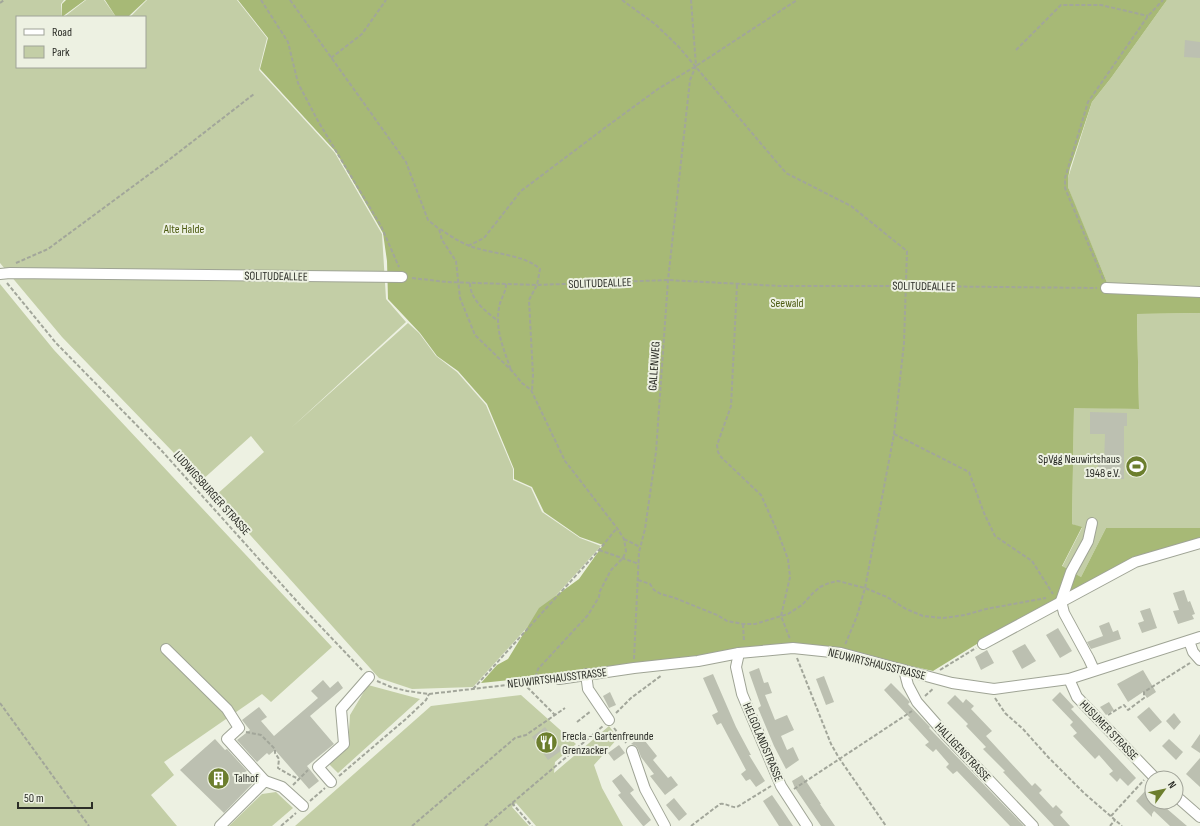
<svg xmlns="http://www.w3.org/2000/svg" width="1200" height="826" viewBox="0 0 1200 826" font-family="'Sofia Sans Condensed',sans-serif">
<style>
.green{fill:#c3cea6}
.forest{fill:#a7b976}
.building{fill:#bcc0b1}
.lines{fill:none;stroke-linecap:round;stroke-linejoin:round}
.minor-casing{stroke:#9fa495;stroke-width:12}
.path{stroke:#a2a69a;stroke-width:2;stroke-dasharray:4 2;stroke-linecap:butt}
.minor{stroke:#fff;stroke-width:10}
.labels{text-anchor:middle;stroke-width:4;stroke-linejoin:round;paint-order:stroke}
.park-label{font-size:12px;fill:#4d5c13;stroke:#edf1e2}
.street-label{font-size:12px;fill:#2c2e28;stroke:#edf1e2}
.poi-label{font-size:12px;fill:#2c2e28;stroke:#edf1e2;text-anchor:start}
</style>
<rect width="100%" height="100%" fill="#edf1e2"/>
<g class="green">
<path d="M0,0H64L61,4L62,17H17V67H145V17H130L147,0H237L267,38L259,70L335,153L382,234L386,299L406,322L291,428L408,323L419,333L436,356L457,372L486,405L513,469V480L531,488L542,512L580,538L601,546L473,687L412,689L379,678L215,496L264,452L251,436L201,481L62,337L0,263Z"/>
<path d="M86,0H104L116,17H64Z"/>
<path d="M1167,0H1200V286L1108,285L1074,203L1068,187V178L1092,102L1111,78Z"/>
<path d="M0,284L54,350L332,647L271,702L262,694L164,762L174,775L151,795L177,826H0Z"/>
<path d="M1200,313V528H1106L1081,577L1062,567L1082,528L1072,524L1074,407L1139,409L1137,314Z"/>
<path d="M368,685L420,699L338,773L329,764L348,747L350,715Z"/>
<path d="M521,695L576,744L555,762L554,773L609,726L618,738L594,765L602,788L623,826H536L516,803L512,807L529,826H295L431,706Z"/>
<path d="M276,792L293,808L272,826H229L262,794Z"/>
</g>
<g class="forest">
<path d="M66,0H85L62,17V4Z"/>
<path d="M105,0H146L129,16L116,17Z"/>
<path d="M238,0H1167L1111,78L1092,102L1070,168L1068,178V187L1108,285L1200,294V313L1137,314L1139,409L1074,408L1072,524L1082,527L1062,566L1081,577L1106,528H1200V541L1134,559L993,634L933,671L840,650L697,658L558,675L481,683L497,665L508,659L539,608L579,579L603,545L580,537L544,512L532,487L514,479V469L487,404L458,371L437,356L420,333L388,299L387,261L383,233L336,152L260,69L268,38Z"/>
</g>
<g class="building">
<path d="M1185,40L1200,42V58L1184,57Z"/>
<path d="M1090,412L1127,413V426H1124V479H1098V462H1104L1105,434H1090Z"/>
<path d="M1184,590L1188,602L1190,601L1195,614L1192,615L1194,619L1178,624L1173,611L1179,610L1173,593Z"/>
<path d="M1150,608L1157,628L1142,633L1138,623L1144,621L1140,611Z"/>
<path d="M1109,622L1113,632L1118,630L1121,639L1091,649L1087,642L1103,636L1099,626Z"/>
<path d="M1058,628L1072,651L1060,658L1046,635Z"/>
<path d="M1025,644L1036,661L1022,669L1012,651Z"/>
<path d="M987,650L994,663L981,670L975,657Z"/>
<path d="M759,668L764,683L768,682L772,693L765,695L775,720L787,715L794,730L781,736L787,750L793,747L799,760L786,769L774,746L758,708L761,706L749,672Z"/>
<path d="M1143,670L1156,692L1147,698L1143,692L1128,702L1117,684Z"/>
<path d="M713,674L736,727L751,755H749L765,781L756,787L750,779L746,781L741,774L746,770L721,723L717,725L712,715L718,712L703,678Z"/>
<path d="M824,676L834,702L826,705L816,679Z"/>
<path d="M323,680L330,688L338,681L343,688L310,716L334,744L307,766L319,781L309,789L275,750L269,755L267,753L257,762L237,740L250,730L242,720L259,707L267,717L261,721L274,736L318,698L311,691Z"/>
<path d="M891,683L910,702L908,704L930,727L929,728L1024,826H1010L957,771L953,774L946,767L949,764L936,749L933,752L925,745L929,742L908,719L910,718L884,690Z"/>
<path d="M610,692L616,705L609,708L603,696Z"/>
<path d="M1060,692L1074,707L1071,709L1136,778L1128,786L1120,778L1117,782L1109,774L1113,771L1099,755L1095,759L1073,736L1077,733L1070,725L1073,722L1052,700Z"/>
<path d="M955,695L963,703L966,699L974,706L971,709L992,731L986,736L1032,786L1035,783L1042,790L1039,793L1053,808L1056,805L1063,812L1060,815L1070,826H1054L1003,772L1005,771L983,749L986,747L966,726L968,724L947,703Z"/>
<path d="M1109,702L1114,710L1106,715L1100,707Z"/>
<path d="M1149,707L1162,722L1150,732L1137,717Z"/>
<path d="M1174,713L1181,722L1174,730L1166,721Z"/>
<path d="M545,727L562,750L548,760L532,737Z"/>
<path d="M1200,734V753L1191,747Z"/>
<path d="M641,736L657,756L653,760L668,778L671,776L678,785L665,795L650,776L654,774L641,757L638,749L636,746L631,744Z"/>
<path d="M215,739L225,750L227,749L247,771L245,772L254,782L224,813L180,770Z"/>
<path d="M1169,739L1183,752L1176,760L1162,746Z"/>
<path d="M619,745L625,753L614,761L608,753Z"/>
<path d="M1200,758V787L1186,774Z"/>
<path d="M621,774L634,790L630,793L651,820L644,826H643L618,795L621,793L612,781Z"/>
<path d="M802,775L821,804H820L835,826H821L795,788L792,781Z"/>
<path d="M1146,790L1152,795V802H1159L1187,826H1170L1154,811L1152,814V817L1136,801Z"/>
<path d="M772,795L783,811L793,826H779L763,801Z"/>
<path d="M674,798L687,814L679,821L666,805Z"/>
</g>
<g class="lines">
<defs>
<g id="minor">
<path d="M0,274L10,273L402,277"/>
<path d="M1106,288L1200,292"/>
<path d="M1092,523L1088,541L1071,572L1061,601L1064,613L1089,659L1094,670"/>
<path d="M1189,641L1193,652L1200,660"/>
<path d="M983,644L1135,562L1200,543"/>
<path d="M166,649L227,709L239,728L227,739L265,781"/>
<path d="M739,653L736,667L742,694L781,786L807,826"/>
<path d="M904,670L908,685L917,702L946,735L1033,826"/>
<path d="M586,674L588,689L609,720"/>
<path d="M559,679L634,668L698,661L739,653L793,648L841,653L952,683L994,689L1069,679L1200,637"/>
<path d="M1069,679L1077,697L1155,778"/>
<path d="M632,751L645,789L665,826"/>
<path d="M331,782L318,767L344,744L341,709L369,677"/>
<path d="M1176,796L1200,817"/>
<path d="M220,826L265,781L282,787L303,806"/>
</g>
</defs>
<use href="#minor" class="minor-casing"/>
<g class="path">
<path d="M261,0L288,42L298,83L318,121L381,226L399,267"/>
<path d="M290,0L406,162L428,220L439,229L442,240L456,261L460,298L475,335L512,371L522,383L531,390L565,461L617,528L624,539L626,551L623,558L611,570L600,591L599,597L588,615L538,669L534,682"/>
<path d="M622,0L655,24L678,46L786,173L851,206L907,251L904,343L894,434L865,588L857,616L845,645"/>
<path d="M0,3L4,0"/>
<path d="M1016,50L1061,5H1101L1148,16"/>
<path d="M331,58L362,34L386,0"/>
<path d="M440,229C449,235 459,242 470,246C490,254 524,254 540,269L537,285L529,300L533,375L532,391"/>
<path d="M468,246L484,238L521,191L606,127L658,89L696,66L797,0"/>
<path d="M16,263L48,249L170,159L254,94"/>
<path d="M412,278L447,282L537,285L668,280L779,286H906L1097,288"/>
<path d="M1103,279L1065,188V178L1088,102L1148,16L1163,0"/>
<path d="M7,283L56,343L161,450L302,607L362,670"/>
<path d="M470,283C470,299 485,311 497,320"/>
<path d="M506,284C506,293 500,299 499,308C495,330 504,350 511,370"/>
<path d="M737,285L731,406L717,445L718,452L721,457L761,495L778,533L788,559L790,577L781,616L790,639"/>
<path d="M894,434L969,472L984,513L995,536L1032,561L1053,594"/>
<path d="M624,539L640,547"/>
<path d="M599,550L639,564"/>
<path d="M638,580L650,584L654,590L661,594L675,598L717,615L727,621L743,624H755L788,614L802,605L813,593L820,587L829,583L838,581L865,588L887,597L906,609L923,616L943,618L965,615L986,609L1046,598"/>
<path d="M743,624L744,642"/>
<path d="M797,658L831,744L839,758L886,826"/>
<path d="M634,659L639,552L645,529L656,452L668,280L690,80L696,66L691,0"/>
<path d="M940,670L976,648"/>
<path d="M377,681L391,687L407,691L429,694L550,680"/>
<path d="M523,683L555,715"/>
<path d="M473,689L599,550L617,528"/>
<path d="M925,696L934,688"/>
<path d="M995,698L1005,713L1023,729L1049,758L1084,793L1122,826"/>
<path d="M0,703L89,826"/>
<path d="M616,713L631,698L662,675"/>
<path d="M1108,715L1124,705L1128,710L1144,698V692L1190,663"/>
<path d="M577,722L591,711"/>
<path d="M614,728L626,743"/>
<path d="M246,732L261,735L275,749V753L279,759L278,768L290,775L299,779"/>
<path d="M339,776L407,718L426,700L429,694"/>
<path d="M293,785L308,770"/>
<path d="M794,789L912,711"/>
<path d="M310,801L325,788"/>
<path d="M512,803L532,826"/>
<path d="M1111,816L1144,780"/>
<path d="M281,826L296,813"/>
<path d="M412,826L515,738L526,735L565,708"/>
<path d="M485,826L603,726"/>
<path d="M691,826L720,804C727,803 731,808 737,807L771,786"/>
<path d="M1110,826L1115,820"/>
</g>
<use href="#minor" class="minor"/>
</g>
<defs>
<symbol id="stadium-disc" viewBox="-11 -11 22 22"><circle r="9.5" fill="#6c7e2d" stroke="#edf1e2"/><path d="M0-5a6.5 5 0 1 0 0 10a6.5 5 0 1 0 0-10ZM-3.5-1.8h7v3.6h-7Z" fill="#fff"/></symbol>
<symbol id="restaurant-disc" viewBox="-11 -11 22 22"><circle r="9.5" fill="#6c7e2d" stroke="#edf1e2"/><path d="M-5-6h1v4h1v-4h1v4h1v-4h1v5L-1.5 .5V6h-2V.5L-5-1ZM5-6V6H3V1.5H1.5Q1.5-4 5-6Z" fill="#fff"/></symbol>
<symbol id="building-disc" viewBox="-11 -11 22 22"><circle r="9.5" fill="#6c7e2d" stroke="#edf1e2"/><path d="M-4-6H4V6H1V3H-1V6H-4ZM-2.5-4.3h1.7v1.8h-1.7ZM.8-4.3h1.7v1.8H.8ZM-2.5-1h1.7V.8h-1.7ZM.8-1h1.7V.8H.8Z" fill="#fff"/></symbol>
</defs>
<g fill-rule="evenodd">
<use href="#stadium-disc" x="1124" y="454" width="25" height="25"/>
<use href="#restaurant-disc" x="534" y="730" width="25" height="25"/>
<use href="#building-disc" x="206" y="766" width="25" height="25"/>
</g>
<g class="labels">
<g class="park-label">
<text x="184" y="233">Alte Halde</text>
<text x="787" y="307">Seewald</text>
</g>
<g class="street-label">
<text transform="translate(276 276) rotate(1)" y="4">SOLITUDEALLEE</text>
<text transform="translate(600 283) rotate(-2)" y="4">SOLITUDEALLEE</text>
<text transform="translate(924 286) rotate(1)" y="4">SOLITUDEALLEE</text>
<text transform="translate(654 366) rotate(-86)" y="4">GALLENWEG</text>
<text transform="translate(212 493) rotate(48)" y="4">LUDWIGSBURGER STRASSE</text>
<text transform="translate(877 664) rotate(14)" y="4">NEUWIRTSHAUSSTRASSE</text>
<text transform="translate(557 678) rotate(-7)" y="4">NEUWIRTSHAUSSTRASSE</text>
<text transform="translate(1109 730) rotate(46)" y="4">HUSUMER STRASSE</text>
<text transform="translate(763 742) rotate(67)" y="4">HELGOLANDSTRASSE</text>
<text transform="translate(963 752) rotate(47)" y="4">HALLIGENSTRASSE</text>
</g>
<g class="poi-label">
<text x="1120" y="463" text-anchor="end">SpVgg Neuwirtshaus<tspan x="1120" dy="14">1948 e.V.</tspan></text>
<text x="562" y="740">Frecla - Gartenfreunde<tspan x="562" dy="14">Grenzacker</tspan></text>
<text x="234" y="782">Talhof</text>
</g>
</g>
<rect x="16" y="16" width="130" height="52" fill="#edf1e2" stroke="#a0a398"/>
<rect x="24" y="29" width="20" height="6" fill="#ffffff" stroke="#a0a398"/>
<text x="52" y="36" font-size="12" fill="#2c2e28">Road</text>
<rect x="24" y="46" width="20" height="12" fill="#c3cea6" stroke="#a0a398"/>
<text x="52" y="56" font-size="12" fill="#2c2e28">Park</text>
<g transform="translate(1164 790) rotate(57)"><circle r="19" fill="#edf1e2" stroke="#a0a398"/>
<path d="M0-3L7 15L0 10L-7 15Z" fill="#6c7e2d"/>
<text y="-6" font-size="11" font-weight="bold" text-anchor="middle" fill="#2c2e28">N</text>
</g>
<path d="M18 802v6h74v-6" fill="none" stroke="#2c2e28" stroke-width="2"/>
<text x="24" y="802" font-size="12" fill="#2c2e28" stroke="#edf1e2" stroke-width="3" paint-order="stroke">50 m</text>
</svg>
